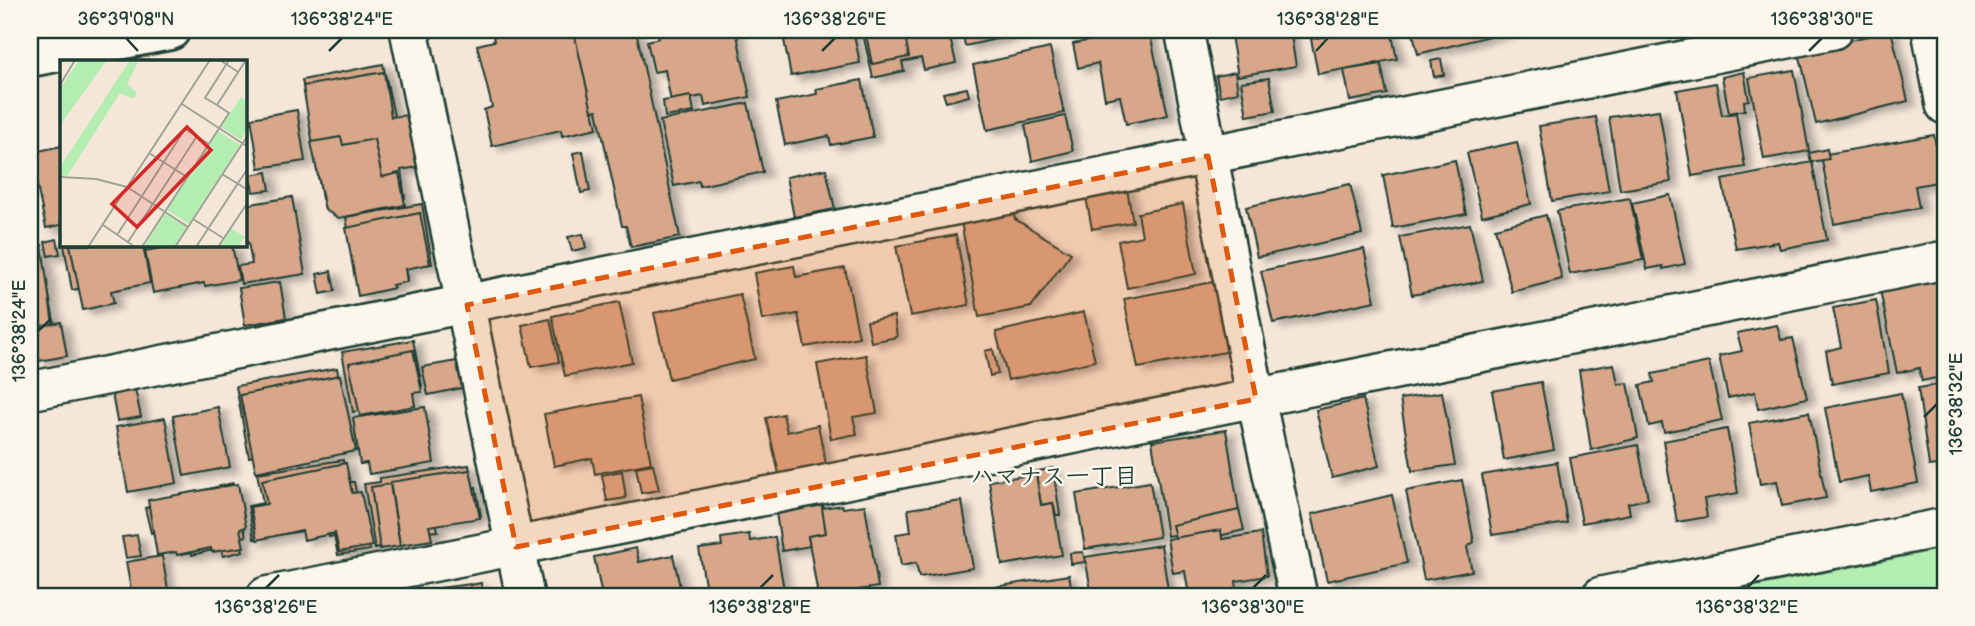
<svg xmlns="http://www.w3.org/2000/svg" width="1975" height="626" viewBox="0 0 1975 626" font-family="'Balsamiq Sans','Klee One',sans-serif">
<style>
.green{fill:#b4edb1;stroke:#6a9572;stroke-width:2}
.building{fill:#d8a78a;stroke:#1f3d34;stroke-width:2;filter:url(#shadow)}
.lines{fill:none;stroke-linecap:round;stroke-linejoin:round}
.minor-casing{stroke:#1f3d34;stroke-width:42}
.tertiary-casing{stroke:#1f3d34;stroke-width:44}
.minor{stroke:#fbf7ec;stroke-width:37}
.tertiary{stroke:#fbf7ec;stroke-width:38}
.marked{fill:#de580e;fill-opacity:0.2;stroke:#de580e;stroke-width:5;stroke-dasharray:14 9;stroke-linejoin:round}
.ticks{fill:none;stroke:#1f3d34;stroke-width:2.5}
.labels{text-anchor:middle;stroke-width:5;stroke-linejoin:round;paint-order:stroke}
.neighbourhood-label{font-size:24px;font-weight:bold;fill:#1f3d34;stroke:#fbf7ec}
.inset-road{fill:none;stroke:#9fa396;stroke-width:2}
.view{fill:#d62828;fill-opacity:0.15;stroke:#d62828;stroke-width:3.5}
.inset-edge{fill:none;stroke:#1f3d34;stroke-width:3.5}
.neatline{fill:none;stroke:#1f3d34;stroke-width:2.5}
.ticks-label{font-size:18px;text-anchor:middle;fill:#1f3d34}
</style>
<defs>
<filter id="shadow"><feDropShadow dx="8" dy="4.5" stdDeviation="3.5" flood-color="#0004"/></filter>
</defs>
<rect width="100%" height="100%" fill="#f4e7d8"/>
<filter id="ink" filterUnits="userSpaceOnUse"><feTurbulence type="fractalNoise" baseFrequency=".0143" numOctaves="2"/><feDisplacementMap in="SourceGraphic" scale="14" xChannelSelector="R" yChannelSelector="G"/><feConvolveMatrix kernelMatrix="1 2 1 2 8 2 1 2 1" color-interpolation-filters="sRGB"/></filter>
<g filter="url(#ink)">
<path class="green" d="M1945,548V596H1705Z"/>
<g class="building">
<path d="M516,30H574L597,128L562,136L561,130L492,146L484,110L492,107L477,45L494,41L493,35Z"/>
<path d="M587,30H636L680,237L631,247L626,226H622L597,110L592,111L574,32Z"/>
<path d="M657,30H736L750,97L705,106L703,96L671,102L665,70L654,72L647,41L659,38Z"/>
<path d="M782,30H853L860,63L791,76Z"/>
<path d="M862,30H948L956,63L924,70L921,58L902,62L904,71L873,78Z"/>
<path d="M865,30H904L909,57L872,64Z"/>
<path d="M962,30H1036L965,46Z"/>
<path d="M1134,30H1149L1168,115L1126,124L1120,96L1105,99L1098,63L1078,68L1073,44Z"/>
<path d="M1230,30H1290L1296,66L1238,76Z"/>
<path d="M1325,30H1391L1397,59L1318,74L1311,39L1326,36Z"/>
<path d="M1412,30H1510V31L1418,54Z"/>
<path d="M1891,30L1908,101L1816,124L1799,53Z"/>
<path d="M1050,48L1064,113L987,130L973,65Z"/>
<path d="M1441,59L1444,75L1434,77L1431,61Z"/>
<path d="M383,64L396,125L314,141L302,80Z"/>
<path d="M1381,64L1387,94L1350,101L1344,70Z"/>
<path d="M1794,70L1809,151L1764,159L1749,78Z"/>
<path d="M384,72L391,117L408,115L417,167L401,170L405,198L337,210L322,199L303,86Z"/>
<path d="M1235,72L1238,92L1220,96L1216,76Z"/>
<path d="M1744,72L1749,100L1744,101L1745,110L1729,113L1722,77Z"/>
<path d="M1269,78L1275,111L1247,116L1241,82Z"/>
<path d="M862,80L873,137L831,145L829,136L785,145L776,102L817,94L816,89Z"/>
<path d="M1716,83L1722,115L1736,113L1745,167L1692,176L1677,90Z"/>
<path d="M967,88L969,96L946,102L943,93Z"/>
<path d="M691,96L694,112L665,117L663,101Z"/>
<path d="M748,103L763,172L700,186L699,181L674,186L660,121Z"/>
<path d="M297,110L305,161L259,168L251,118Z"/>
<path d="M1659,110L1671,182L1620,190L1609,117Z"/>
<path d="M1065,116L1073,151L1032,161L1025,125Z"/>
<path d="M1596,117L1609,191L1552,201L1539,126Z"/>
<path d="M1934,135L1942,181L1915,186L1919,208L1834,224L1821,155Z"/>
<path d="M341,137L343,145L374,139L382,177L399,173L405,205L339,218L325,210L311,142Z"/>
<path d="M1517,142L1531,204L1482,216L1467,153Z"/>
<path d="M61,146V225L46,228L30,153Z"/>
<path d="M1827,149L1829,159L1811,162L1809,153Z"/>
<path d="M583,151L590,191L581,193L573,153Z"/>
<path d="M1455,160L1466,214L1393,228L1383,175Z"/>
<path d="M1812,162L1827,240L1780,249L1778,242L1736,249L1722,180Z"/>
<path d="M826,169L835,209L794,217L786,177Z"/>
<path d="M267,172L270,190L253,192L250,175Z"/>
<path d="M1126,184L1133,222L1092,229L1085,192Z"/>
<path d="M1350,184L1362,234L1257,257L1246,207Z"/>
<path d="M1670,195L1685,264L1663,269V266L1647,269L1632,203Z"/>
<path d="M292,197L305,274L241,284L238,266L252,264L248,242H245V205Z"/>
<path d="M1630,198L1643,260L1570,274L1557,211Z"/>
<path d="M422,204L432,264L406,268L408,278L358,286L346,217Z"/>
<path d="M1183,204L1196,274L1127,288L1118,241L1142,236L1138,213Z"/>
<path d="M1012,207L1015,219L1071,253L1031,307L979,317L960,217Z"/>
<path d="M420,213L430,264L405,269L407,282L392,285L394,288L358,296L346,228Z"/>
<path d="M1546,215L1562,279L1512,292L1495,228Z"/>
<path d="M1470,224L1483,281L1412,295L1400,237Z"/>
<path d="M583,234L586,248L572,251L568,237Z"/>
<path d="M956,235L969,305L910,316L896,246Z"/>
<path d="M57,239L60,254L48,256L45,242Z"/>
<path d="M39,244L54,321L30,326V246Z"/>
<path d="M42,245L54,332L30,335V247Z"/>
<path d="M64,245H145L151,276L72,290Z"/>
<path d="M70,245H143L150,283L111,291L114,303L83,310Z"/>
<path d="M156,245H229L234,276L163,287Z"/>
<path d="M167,245H232L239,280L205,286L204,283L153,293L145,251L167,247Z"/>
<path d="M1364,249L1375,301L1273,323L1261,271Z"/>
<path d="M794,266L796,277L845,268L859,337L805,347L798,314L762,320L754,273Z"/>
<path d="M331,271L335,291L321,294L317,274Z"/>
<path d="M1945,278V376L1922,381L1919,368L1897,373L1880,290Z"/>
<path d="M1218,281L1231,351L1138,368L1124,299Z"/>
<path d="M280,282L286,318L245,325L239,288Z"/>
<path d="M740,294L755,359L669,379L654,313Z"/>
<path d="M1876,300L1889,373L1832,384L1826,351L1841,347L1833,308Z"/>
<path d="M619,302L632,362L565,376L552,316Z"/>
<path d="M1084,312L1095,361L1008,380L996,332Z"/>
<path d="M894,316L897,337L871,342L867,321Z"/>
<path d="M550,319L559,362L531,367L522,325Z"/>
<path d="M61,322L67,356L39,361L32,328Z"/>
<path d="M1777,325L1781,340L1793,338L1807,398L1758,409L1755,392L1728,398L1719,356L1742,351L1737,333Z"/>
<path d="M413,340L422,386L408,389L410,402L353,412L342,352Z"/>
<path d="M993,349L998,374L990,376L985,351Z"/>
<path d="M413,350L422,392L413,393L415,406L360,416L349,363Z"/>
<path d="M866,355L877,413L853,417L857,434L831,439L817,364Z"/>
<path d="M457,361L462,388L428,395L422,367Z"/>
<path d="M1709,362L1722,420L1664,432L1662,423L1649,426L1640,385L1654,382L1652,374Z"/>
<path d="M1614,364L1618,384L1628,383L1638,438L1591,450L1579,370Z"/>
<path d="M337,368L350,439L249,457L236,386Z"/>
<path d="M340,375L356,451L256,472L240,395Z"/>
<path d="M1541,382L1554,450L1504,460L1492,391Z"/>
<path d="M1945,384V464L1929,466L1918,388Z"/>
<path d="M135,389L141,417L117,421L112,394Z"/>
<path d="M1442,392L1455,465L1412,471L1400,399Z"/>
<path d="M1901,393L1918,483L1871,492L1868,476L1839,482L1825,408Z"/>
<path d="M638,397L651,463L595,474L592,458L554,466L544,414Z"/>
<path d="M1363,399L1379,466L1332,478L1316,410Z"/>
<path d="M218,407L230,467L184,476L173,416Z"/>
<path d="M425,407L434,463L369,474L367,463L360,464L353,418Z"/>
<path d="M1809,412L1826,498L1782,506L1777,481L1760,484L1749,423Z"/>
<path d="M783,414L787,432L818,425L826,464L779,474L766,418Z"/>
<path d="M165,418L177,483L128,492L116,427Z"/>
<path d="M1727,429L1738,493L1704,499L1707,517L1677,522L1663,441Z"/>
<path d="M1226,430L1241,524L1167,536L1152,441Z"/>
<path d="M1638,445L1648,499L1628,503L1630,514L1582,523L1570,458Z"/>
<path d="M343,460L347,482H354L358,502L362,501L370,550L338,555L334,536L329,537L327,527L254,539L248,506L263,503L257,473Z"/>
<path d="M1557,462L1567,523L1492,535L1482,475Z"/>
<path d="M346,463L352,493L361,492L372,546L339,552L335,533L304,540L302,530L257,540L250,507L267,504L262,480Z"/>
<path d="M653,464L659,490L641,493L636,467Z"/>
<path d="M469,465L473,487H476L481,516L436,522L438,531L427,532L429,540L375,549L364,484L380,482V478Z"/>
<path d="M1053,468L1060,515H1056L1053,503L1041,505L1036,474L1029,473Z"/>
<path d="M470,470L480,518L429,526L432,540L400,545L390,482Z"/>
<path d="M622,471L626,498L607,501L602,475Z"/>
<path d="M1036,474L1041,505L1053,503L1062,555L1002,565L989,481Z"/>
<path d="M1462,480L1474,542L1467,547L1472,571L1424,580L1406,491Z"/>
<path d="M1150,482L1159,537L1085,549L1076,494Z"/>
<path d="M233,483L246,536L240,538L243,551L223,556L221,548L192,555L190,548L166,553L160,530L151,533L145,508L160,504L159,501Z"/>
<path d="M238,484L246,527L240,529L244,547L212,552L211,548L177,555L176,552L157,555L148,500Z"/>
<path d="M390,484L400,546L380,549L371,487Z"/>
<path d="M1392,495L1407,563L1327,581L1312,514Z"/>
<path d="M962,501L973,568L919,577L916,563L901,566L896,534L911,532L908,509Z"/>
<path d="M823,505L826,533L808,536L810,546L782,551L776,513Z"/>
<path d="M842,505L843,508L865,505L878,587L818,596L808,536L826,533L822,508Z"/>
<path d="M1239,510L1244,530L1177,546L1172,525Z"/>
<path d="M1221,530L1222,539L1261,533L1267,576L1236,581L1237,592L1211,596H1189L1185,571L1173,573L1167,539Z"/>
<path d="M749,534L750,541L775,537L785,596H707L699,549L722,546L721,538Z"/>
<path d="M137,535L141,556L126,558L122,537Z"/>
<path d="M1161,545L1169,596H1092L1085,557Z"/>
<path d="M636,548L639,562L673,555L682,596H602L594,557Z"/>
<path d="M1083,552L1085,562L1071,564L1070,553Z"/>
<path d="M162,556L169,595L132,596L126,562Z"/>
<path d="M1069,575L1073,596H989L988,588Z"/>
<path d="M481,583L483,596H427V593Z"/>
<path d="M470,584L472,596H417V591Z"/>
</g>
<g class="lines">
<defs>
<g id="minor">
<path d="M409,30L525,596"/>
<path d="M1184,30L1256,399L1298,596"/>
<path d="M1931,30L1945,105"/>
<path d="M30,391L1833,30"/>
<path d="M266,596L1945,260"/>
<path d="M1601,596L1945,527"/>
</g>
<path id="tertiary" d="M30,57L170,30"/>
</defs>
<use href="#minor" class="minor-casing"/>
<use href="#tertiary" class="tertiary-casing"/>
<use href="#minor" class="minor"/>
<use href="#tertiary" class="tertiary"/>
</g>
</g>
<path class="marked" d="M1208,156L1256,399L516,547L467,305Z"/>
<path class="ticks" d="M126,38L138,51M329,51L342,38M822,51L835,38M1316,51L1328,38M1809,51L1822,38M38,331L51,319M1924,417L1937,404M266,588L279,575M760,588L773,575M1253,588L1266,575M1747,588L1759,575"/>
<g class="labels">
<g class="neighbourhood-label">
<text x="1054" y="484">ハマナス一丁目</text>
</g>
</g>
<g transform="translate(60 60)">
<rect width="187" height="187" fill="#f4e7d8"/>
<path d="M19,0H47L0,65V29ZM70,0H79L67,24L77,33L73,39L60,33L7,116L0,115V107ZM181,37L187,41V70L181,80L161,67ZM158,71L180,85L129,164L107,150ZM105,153L127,167L114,187H84ZM171,168L185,177L178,187H159Z" fill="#b4edb1"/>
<path class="inset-road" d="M160,0L178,12M0,25L15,0M122,44L188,87M157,45L145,38L169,0M89,93L127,117M162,114L188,130M0,117L36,119L67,127L128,167M133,159L163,178M43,165L75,187M57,175L125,69L149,84M68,182L137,76M28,187L150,0M82,187L169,53L157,45L186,0M115,187L188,75M136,187L188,108M158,187L188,142"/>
<path class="view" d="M127,67L151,90L77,167L52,144Z"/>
<rect width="187" height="187" class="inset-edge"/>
</g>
<rect width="1975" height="626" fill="none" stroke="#fbf7ec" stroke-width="77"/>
<rect x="38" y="38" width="1899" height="550" class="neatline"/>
<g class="ticks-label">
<text x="126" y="25">36°39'08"N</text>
<text x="342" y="25">136°38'24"E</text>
<text x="835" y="25">136°38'26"E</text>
<text x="1328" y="25">136°38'28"E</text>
<text x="1822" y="25">136°38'30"E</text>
<text transform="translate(19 331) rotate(-90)" y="6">136°38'24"E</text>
<text transform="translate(1956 404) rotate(-90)" y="6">136°38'32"E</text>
<text x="266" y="613">136°38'26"E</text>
<text x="760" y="613">136°38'28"E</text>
<text x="1253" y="613">136°38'30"E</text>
<text x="1747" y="613">136°38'32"E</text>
</g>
</svg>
